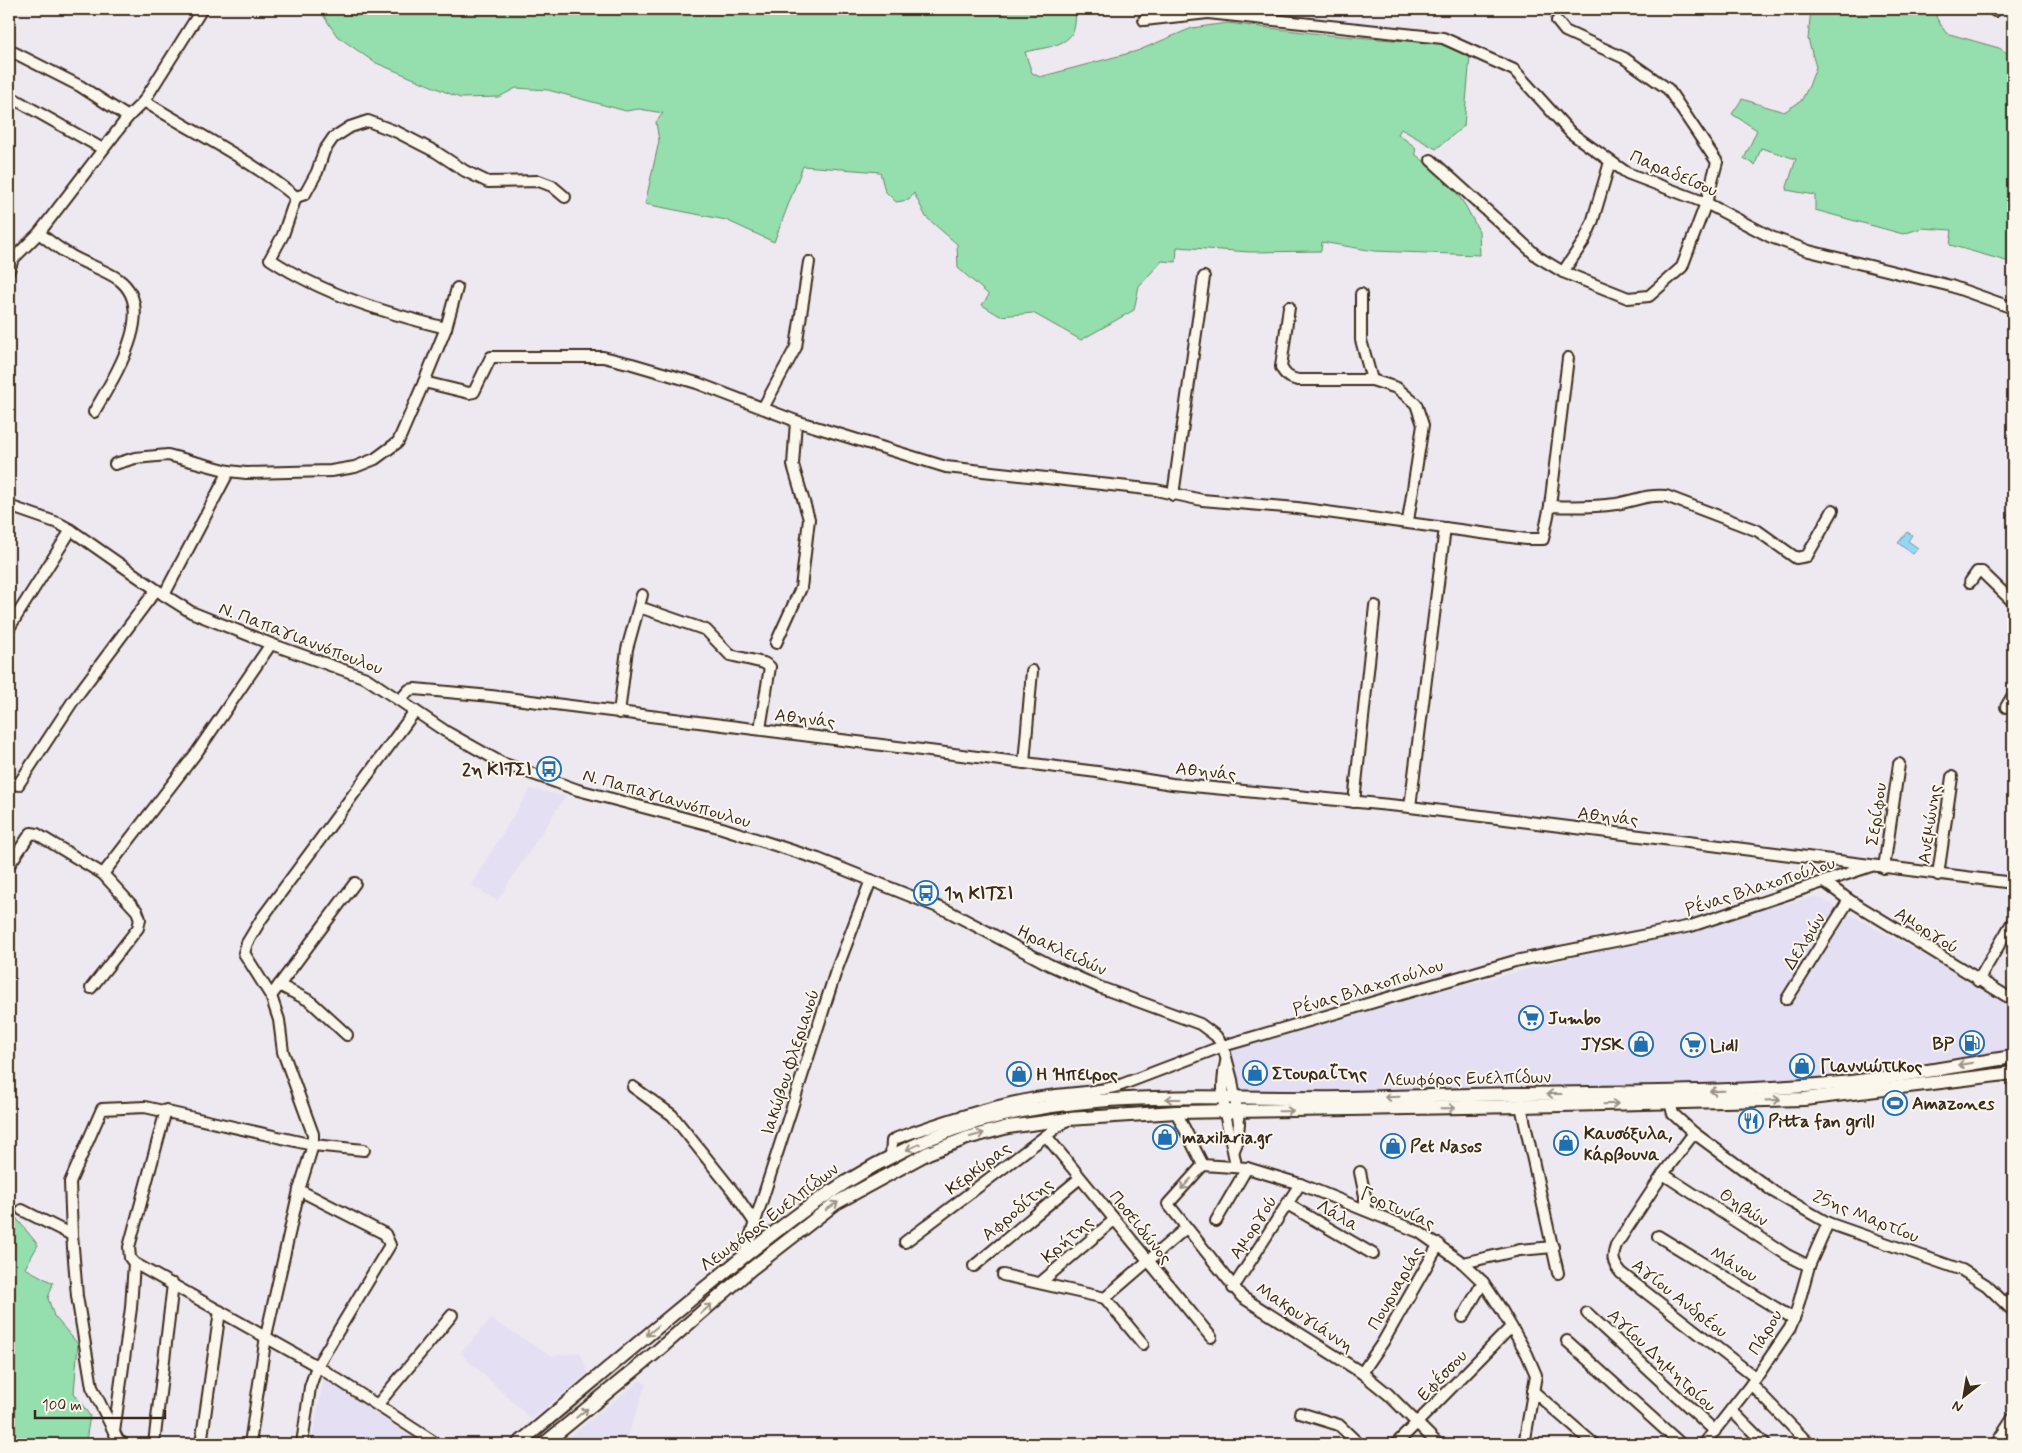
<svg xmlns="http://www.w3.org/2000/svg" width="2022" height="1453" viewBox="0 0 2022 1453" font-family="Mynerve,sans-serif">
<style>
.built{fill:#e5dff3}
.green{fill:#95deae;stroke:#688466}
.water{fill:#93d9f5;stroke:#70939f}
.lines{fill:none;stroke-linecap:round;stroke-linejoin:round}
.minor-casing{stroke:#3b2a1e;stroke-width:14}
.major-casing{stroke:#3b2a1e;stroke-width:16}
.minor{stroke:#fbf7ec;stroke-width:10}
.major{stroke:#fbf7ec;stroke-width:12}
.oneway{stroke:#9b9085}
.labels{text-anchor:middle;stroke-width:4;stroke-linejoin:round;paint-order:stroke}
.street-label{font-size:18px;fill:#3b2a1e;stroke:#fbf7ec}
.poi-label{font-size:18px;font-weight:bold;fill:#3b2a1e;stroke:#fbf7ec;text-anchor:start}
</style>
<rect width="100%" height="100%" fill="#eee9f0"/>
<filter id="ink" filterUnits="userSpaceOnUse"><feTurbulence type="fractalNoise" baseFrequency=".02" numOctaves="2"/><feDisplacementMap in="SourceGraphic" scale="10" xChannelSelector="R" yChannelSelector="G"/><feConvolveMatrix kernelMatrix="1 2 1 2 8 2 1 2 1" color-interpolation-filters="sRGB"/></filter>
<g filter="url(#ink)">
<g class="built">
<path d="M530,789L566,796L497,901L471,885Z"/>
<path d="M1816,896L2013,1003V1049L1809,1079L1238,1098L1223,1046Z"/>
<path d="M491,1319L552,1356L580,1352L588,1374L531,1419L460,1353Z"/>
<path d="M324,1378L423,1444H311Z"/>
<path d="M640,1380L646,1384L625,1444H560Z"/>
</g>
<g class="green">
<path d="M319,9H1076C1075,15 1076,23 1074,29C1069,47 1040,48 1025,52L1032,73L1040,77L1137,51L1192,28L1227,23L1329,35L1443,44L1470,56L1464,126L1436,149L1401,129L1398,134L1415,147L1416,155L1447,179L1465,205L1479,231L1480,255L1374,251L1322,242L1321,251L1250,252L1177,247L1176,262L1162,261L1139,286L1134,310L1081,340L1033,313L1000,316L982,305L989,295L958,268L957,244L926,217L914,193L909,200L896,202L885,191L880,172L803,166L774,242L726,220L645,204L659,141L656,122L663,113L639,109L626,111L548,90L516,88L499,97L460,98L374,62L337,36Z"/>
<path d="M1811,9H1937L1936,17L1946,33L1999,48L2013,56V263L1950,245L1952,230L1922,228L1903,234L1815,210V195L1786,190L1796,159L1761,148L1755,165L1744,159L1757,130L1732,114L1742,99L1784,112L1801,101L1809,86L1816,67L1808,39Z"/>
<path d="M9,1209L38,1245L25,1268L53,1283L48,1298L54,1316L78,1344L74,1393L90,1416L86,1440L81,1444H9Z"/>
</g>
<path class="water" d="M1907,532L1912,535L1908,541L1918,548L1913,554L1898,543Z"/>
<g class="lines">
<defs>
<g id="minor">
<path d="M1205,9L1208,13L1443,38L1514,70L1571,133L1627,173L1706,203L1771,237L1809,251L1951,286L2013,308"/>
<path d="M1995,11L1996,9"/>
<path d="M1144,20L1208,13"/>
<path d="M9,50L80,86L128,117"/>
<path d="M9,96L103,149"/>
<path d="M144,101C195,133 248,158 296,197L305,194L317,172L324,151L333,138L350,127L368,121L397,132L436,152L465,171L488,182L539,181L552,186L565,197"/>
<path d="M1431,160L1538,257L1563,272L1628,298L1649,296L1682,267L1706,203L1717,162L1668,89L1624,58L1565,31L1557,21"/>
<path d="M296,197L283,235L270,259C322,294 386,313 446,328"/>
<path d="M39,233C49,241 59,249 70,255C85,264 103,269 118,279C160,309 112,380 94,412"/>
<path d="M9,270L13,259L39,233L128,117L144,101L202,9"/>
<path d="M1563,272L1584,241L1592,223L1610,162"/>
<path d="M457,288L446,328L424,382L469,393L474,392L491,357H603L632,364L697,383L796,421L946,467L1156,490L1202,500L1297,508L1526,539H1543L1550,506C1573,507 1594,507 1616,504C1634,501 1648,494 1666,496L1758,531L1796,558L1807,556L1833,510"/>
<path d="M1361,294V340L1372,380"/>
<path d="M1289,307L1281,367C1285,375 1289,378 1298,380H1372L1397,388L1416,404L1423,425L1408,521"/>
<path d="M763,408L796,347L809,262"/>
<path d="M115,464L135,458L168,455L229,471L246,473L331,471L355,467L375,459L398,442L424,382"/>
<path d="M1173,495L1204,277"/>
<path d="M9,506L58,523L71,530L164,595L191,612L271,644L366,678L445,731L502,763L578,790L722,828L818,859L948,911L1050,965L1099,987L1200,1024L1216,1036L1223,1046L1232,1080L1239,1123L1237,1143L1234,1150"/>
<path d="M1550,506L1568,358"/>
<path d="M1970,582L1977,572H1982L2013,602"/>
<path d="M164,595L229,471"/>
<path d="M645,609L706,630L730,655L764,663L770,667L760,729"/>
<path d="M9,628L71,530"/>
<path d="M776,643L801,588L809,519L793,465L796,421"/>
<path d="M400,700L409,690L415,689L491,696L1097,772L1172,784L1410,807L2013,883"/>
<path d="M2006,707L2013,695"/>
<path d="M619,713L627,649L642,595"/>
<path d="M1024,763L1032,671"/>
<path d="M18,785L73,701L156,590"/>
<path d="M1354,802L1375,606"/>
<path d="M1410,807L1445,528"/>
<path d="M9,865L31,833L37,834L103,874L137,911L140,919L138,928L91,988"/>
<path d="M1884,868L1899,764"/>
<path d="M103,874L197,752L271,644"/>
<path d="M1938,875L1952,777"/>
<path d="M1826,883L1849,900L2013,1000"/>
<path d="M1978,981L2013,921"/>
<path d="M279,985L310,1001L347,1035"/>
<path d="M271,996L355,883"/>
<path d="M1787,999L1849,900"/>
<path d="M1226,1062C1217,1101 1230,1129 1236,1166"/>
<path d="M633,1087L672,1115L736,1195L755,1223"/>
<path d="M1670,1102L1673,1114L1694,1133L1774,1192L1828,1223L1962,1270L1986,1285L2013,1311"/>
<path d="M1521,1106L1558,1273"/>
<path d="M166,1110L129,1247L130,1258L134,1263L317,1366L437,1444"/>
<path d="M1176,1112L1203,1165L1247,1168L1300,1184L1419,1232L1463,1263L1483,1282L1501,1309L1527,1354L1536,1375L1525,1439L1527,1444"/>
<path d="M1694,1133L1663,1174L1616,1245C1612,1257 1612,1262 1621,1273L1756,1378"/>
<path d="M1047,1137L1211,1337"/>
<path d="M891,1156L892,1141L897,1138C941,1122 984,1108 1030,1099C1059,1093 1089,1094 1118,1086L1223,1046L1515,961L1691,926L1871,866"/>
<path d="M1203,1165L1168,1204L1242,1297L1362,1373L1388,1394L1438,1444"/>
<path d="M1360,1172L1365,1196V1210"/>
<path d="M1663,1174L1787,1255L1809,1266"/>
<path d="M299,1190L385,1234L390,1245L317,1366L310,1387L302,1444"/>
<path d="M1287,1204L1373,1254"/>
<path d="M22,1210L72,1235"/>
<path d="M1216,1221L1247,1168"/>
<path d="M1658,1236L1794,1319"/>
<path d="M905,1242L1068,1119"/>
<path d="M744,1256L835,974L871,880"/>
<path d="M1463,1263L1520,1250L1553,1247"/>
<path d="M974,1266L1080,1178"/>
<path d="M1003,1275L1105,1298L1186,1228"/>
<path d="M1040,1283L1114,1220"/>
<path d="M1233,1288L1300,1184"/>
<path d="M1105,1298L1143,1344"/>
<path d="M1587,1313L1715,1431"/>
<path d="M1463,1317L1483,1282"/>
<path d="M1567,1341L1681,1444"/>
<path d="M1362,1373L1383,1342L1439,1244"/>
<path d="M1751,1384L1809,1444"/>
<path d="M1533,1391L1594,1444"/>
<path d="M378,1404L452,1315"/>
<path d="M1731,1410L1765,1444"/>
<path d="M1300,1413L1339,1425L1359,1444"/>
<path d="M114,1432L131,1308L134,1263"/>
<path d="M124,1444L118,1440L92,1387L77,1296L72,1235L70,1182L102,1109L145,1107L313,1145L364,1150"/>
<path d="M154,1444L173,1284"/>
<path d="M201,1444L220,1311"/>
<path d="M250,1444L266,1336L299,1190L313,1145V1134L283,1052L279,1020L271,996L244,953L247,943L262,918L415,711"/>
<path d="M1396,1444L1511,1327"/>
<path d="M1704,1444L1756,1378L1790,1328L1796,1313L1809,1266L1828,1223"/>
<path d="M1996,1444L2013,1418"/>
</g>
<g id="major">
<path d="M518,1444C584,1389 649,1333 716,1279C786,1222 847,1173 931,1138C1061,1084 1209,1100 1346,1098C1402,1097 1459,1095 1515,1094C1620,1092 1725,1093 1830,1084C1891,1079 1952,1066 2013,1057"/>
<path d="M544,1444L655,1353L751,1269L836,1203L928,1153L967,1138L1008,1127L1068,1119L1176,1112L1521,1106L1804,1099L2013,1073"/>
</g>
</defs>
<use href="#minor" class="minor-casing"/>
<use href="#major" class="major-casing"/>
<use href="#minor" class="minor"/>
<use href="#major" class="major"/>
</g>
<defs><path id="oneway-shaft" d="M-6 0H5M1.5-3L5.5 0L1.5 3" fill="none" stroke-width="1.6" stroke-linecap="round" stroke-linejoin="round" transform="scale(1.25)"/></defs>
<g class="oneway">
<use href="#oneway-shaft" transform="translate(1965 1064) rotate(171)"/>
<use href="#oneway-shaft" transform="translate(1717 1091) rotate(178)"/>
<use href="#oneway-shaft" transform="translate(1554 1094) rotate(-180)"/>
<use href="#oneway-shaft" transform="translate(1392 1097) rotate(178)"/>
<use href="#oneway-shaft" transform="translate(1173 1099) rotate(180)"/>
<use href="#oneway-shaft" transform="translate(1773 1100) rotate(-3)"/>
<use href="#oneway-shaft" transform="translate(1611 1104) rotate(-2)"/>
<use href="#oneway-shaft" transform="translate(1448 1108) rotate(-1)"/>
<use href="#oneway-shaft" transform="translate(1286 1111) rotate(-1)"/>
<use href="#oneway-shaft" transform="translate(977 1135) rotate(-15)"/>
<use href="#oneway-shaft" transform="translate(913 1147) rotate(156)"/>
<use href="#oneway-shaft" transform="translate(1186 1184) rotate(133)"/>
<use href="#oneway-shaft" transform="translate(832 1206) rotate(-34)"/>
<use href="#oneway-shaft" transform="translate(706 1309) rotate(-41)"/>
<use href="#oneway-shaft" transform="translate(652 1331) rotate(140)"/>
<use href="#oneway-shaft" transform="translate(582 1413) rotate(-39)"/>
</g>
</g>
<defs>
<symbol id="bus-ring" viewBox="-11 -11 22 22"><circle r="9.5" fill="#fbf7ec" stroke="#1f6fb2" stroke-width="1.5"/><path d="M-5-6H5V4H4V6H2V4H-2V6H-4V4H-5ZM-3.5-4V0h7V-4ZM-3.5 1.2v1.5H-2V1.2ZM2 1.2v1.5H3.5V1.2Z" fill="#1f6fb2"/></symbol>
<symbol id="supermarket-ring" viewBox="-11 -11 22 22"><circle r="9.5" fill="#fbf7ec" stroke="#1f6fb2" stroke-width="1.5"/><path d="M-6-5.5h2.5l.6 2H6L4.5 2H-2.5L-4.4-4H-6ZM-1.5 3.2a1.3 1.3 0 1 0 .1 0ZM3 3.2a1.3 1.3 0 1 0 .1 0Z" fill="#1f6fb2"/></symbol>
<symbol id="fuel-ring" viewBox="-11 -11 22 22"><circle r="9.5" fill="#fbf7ec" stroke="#1f6fb2" stroke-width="1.5"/><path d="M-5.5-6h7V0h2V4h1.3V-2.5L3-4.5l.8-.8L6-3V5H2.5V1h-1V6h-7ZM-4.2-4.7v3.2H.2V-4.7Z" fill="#1f6fb2"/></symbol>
<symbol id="shop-ring" viewBox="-11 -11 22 22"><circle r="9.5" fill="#fbf7ec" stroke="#1f6fb2" stroke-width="1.5"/><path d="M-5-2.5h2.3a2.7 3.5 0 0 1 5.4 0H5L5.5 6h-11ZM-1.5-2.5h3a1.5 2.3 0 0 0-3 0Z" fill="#1f6fb2"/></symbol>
<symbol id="stadium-ring" viewBox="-11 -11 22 22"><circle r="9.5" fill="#fbf7ec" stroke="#1f6fb2" stroke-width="1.5"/><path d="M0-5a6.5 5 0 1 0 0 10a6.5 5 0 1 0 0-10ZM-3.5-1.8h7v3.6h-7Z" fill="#1f6fb2"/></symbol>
<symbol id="restaurant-ring" viewBox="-11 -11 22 22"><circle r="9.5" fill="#fbf7ec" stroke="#1f6fb2" stroke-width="1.5"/><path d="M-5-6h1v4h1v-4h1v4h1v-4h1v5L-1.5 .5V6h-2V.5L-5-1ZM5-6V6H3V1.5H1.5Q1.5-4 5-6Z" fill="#1f6fb2"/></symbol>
</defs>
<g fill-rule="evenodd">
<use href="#bus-ring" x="535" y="755" width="28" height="28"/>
<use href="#bus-ring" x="912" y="879" width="28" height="28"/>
<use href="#supermarket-ring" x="1517" y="1004" width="28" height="28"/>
<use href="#fuel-ring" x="1958" y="1029" width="28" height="28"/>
<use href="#shop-ring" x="1627" y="1030" width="28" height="28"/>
<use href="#supermarket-ring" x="1679" y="1031" width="28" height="28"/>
<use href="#shop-ring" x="1788" y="1052" width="28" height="28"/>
<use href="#shop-ring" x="1241" y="1059" width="28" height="28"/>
<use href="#shop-ring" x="1005" y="1060" width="28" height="28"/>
<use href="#stadium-ring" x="1881" y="1089" width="28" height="28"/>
<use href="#restaurant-ring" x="1737" y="1107" width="28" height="28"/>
<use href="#shop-ring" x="1151" y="1123" width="28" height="28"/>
<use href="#shop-ring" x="1552" y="1129" width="28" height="28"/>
<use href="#shop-ring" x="1379" y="1132" width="28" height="28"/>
</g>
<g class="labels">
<g class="street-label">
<text transform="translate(1674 173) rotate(23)" y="6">Παραδείσου</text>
<text transform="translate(301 638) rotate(21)" y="6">Ν. Παπαγιαννόπουλου</text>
<text transform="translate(805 718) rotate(7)" y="6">Αθηνάς</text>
<text transform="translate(1206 771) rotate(6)" y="6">Αθηνάς</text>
<text transform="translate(667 798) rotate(16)" y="6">Ν. Παπαγιαννόπουλου</text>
<text transform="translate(1876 814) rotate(-82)" y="6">Σερίφου</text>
<text transform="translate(1608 816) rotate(7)" y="6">Αθηνάς</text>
<text transform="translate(1929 824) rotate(-82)" y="6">Ανεμώνης</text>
<text transform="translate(1760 886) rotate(-18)" y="6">Ρένας Βλαχοπούλου</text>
<text transform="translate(1927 930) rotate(32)" y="6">Αμοργού</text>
<text transform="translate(1804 941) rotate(-58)" y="6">Δελφών</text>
<text transform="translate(1062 950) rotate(25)" y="6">Ηρακλειδών</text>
<text transform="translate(1368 987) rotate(-17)" y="6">Ρένας Βλαχοπούλου</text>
<text transform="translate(790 1062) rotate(-72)" y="6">Ιακώβου Φλεριανού</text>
<text transform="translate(1467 1078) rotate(-1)" y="6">Λεωφόρος Ευελπίδων</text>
<text transform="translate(978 1168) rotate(-37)" y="6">Κερκύρας</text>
<text transform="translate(1744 1207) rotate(33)" y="6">Θηβών</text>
<text transform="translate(1398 1208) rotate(24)" y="6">Γορτυνίας</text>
<text transform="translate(1017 1209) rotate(-40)" y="6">Αφροδίτης</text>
<text transform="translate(1338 1215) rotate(30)" y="6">Λάλα</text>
<text transform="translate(1866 1216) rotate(22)" y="6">25ης Μαρτίου</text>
<text transform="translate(769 1217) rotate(-37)" y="6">Λεωφόρος Ευελπίδων</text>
<text transform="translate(1141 1227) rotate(51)" y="6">Ποσειδώνος</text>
<text transform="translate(1253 1227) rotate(-57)" y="6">Αμοργού</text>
<text transform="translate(1067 1239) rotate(-41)" y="6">Κρήτης</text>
<text transform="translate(1734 1264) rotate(31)" y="6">Μάνου</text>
<text transform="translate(1395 1288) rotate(-60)" y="6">Πουρναριάς</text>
<text transform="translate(1680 1298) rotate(38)" y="6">Αγίου Ανδρέου</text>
<text transform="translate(1305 1317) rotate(33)" y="6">Μακρυγιάννη</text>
<text transform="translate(1765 1332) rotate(-59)" y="6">Πάρου</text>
<text transform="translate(1662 1360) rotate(43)" y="6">Αγίου Δημητρίου</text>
<text transform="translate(1442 1375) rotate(-46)" y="6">Εφέσσου</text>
</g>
<g class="poi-label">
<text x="532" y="775" text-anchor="end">2η ΚΙΤΣΙ</text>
<text x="944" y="899">1η ΚΙΤΣΙ</text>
<text x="1548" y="1024">Jumbo</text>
<text x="1954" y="1049" text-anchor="end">BP</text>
<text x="1624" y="1050" text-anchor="end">JYSK</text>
<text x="1710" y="1051">Lidl</text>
<text x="1820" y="1072">Γιαννιώτικος</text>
<text x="1272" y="1079">Στουραΐτης</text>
<text x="1036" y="1080">Η Ήπειρος</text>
<text x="1912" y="1109">Amazones</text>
<text x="1768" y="1127">Pitta fan grill</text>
<text x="1584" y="1139">Καυσόξυλα,<tspan x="1584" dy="21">κάρβουνα</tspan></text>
<text x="1182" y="1143">maxilaria.gr</text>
<text x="1410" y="1152">Pet Nasos</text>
</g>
</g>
<rect width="2022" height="1453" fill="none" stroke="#fbf7ec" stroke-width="30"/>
<rect x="15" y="15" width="1992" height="1423" fill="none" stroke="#3b2a1e" stroke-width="2" filter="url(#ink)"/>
<g transform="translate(1964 1396) rotate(211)" stroke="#fbf7ec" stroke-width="4" paint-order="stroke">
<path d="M0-4L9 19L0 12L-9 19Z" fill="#3b2a1e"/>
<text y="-8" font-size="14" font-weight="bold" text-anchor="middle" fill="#3b2a1e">N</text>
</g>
<path d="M35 1410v8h130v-8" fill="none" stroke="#3b2a1e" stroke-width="2.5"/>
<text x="42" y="1410" font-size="15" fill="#3b2a1e" stroke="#fbf7ec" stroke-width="4" paint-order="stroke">100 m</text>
</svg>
